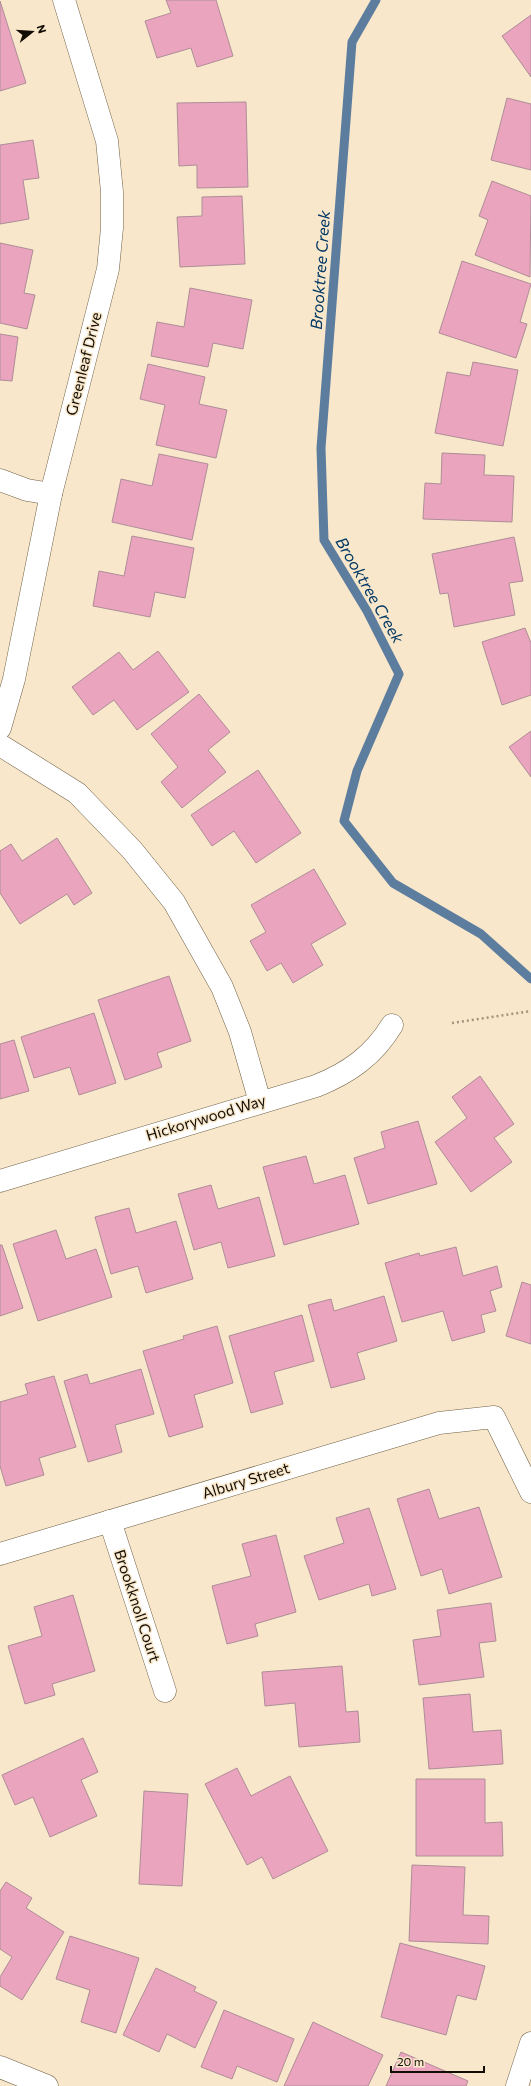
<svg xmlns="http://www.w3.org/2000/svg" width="531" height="2086" viewBox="0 0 531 2086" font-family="Commissioner,sans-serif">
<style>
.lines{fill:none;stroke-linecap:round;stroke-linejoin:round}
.stream{stroke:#5d7d9f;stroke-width:9}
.building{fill:#eba4bd;stroke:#ae8d98}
.minor-casing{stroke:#6f6047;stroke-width:23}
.path{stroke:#a0947f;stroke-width:2.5;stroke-dasharray:2 3;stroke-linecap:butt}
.minor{stroke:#fff;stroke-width:22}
.labels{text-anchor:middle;stroke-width:3;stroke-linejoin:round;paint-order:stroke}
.street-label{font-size:15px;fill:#110c04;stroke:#f8e7ca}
.water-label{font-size:16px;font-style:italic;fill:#003764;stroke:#f8e7ca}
</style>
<rect width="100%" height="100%" fill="#f8e7ca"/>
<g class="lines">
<path class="stream" d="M376,0L352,42L321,448L324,540L367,611L399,674L357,771L344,821L393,883L481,934L531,979"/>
</g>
<g class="building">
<path d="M166,0H216L233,56L197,67L191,48L157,58L145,21L171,13Z"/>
<path d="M0,1L26,83L0,91Z"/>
<path d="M531,15V77L502,36Z"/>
<path d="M507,98L531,104V170L491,160Z"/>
<path d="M246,102L248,187L197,188V165L179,166L177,103Z"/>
<path d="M33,140L39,178L23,180L29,219L0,224V145Z"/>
<path d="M492,181L531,196L530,277L475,255L488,220L479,216Z"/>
<path d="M242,196L245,264L180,267L177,217L202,216V197Z"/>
<path d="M0,243L33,250L24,293L35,295L27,329L0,323Z"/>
<path d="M462,261L531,284L520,322L527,324L516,358L439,333Z"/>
<path d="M190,288L252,300L243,349L213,343L208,367L151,356L157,322L184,327Z"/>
<path d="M0,334L18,337L12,381L0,380Z"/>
<path d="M473,362L518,370L503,446L435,433L447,372L470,376Z"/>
<path d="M148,364L205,377L199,404L227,410L216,458L156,445L165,405L140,399Z"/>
<path d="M442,453L485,455L484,475L514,476L512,522L423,519L425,483L441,484Z"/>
<path d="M159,454L208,464L192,540L112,522L121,479L152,486Z"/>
<path d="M132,536L194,548L185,598L155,592L150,617L93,606L99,571L124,576Z"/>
<path d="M514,537L523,581L509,583L515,615L454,627L448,593L440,594L432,554Z"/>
<path d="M525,628L531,643V695L502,705L482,642Z"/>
<path d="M158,651L189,692L137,730L114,700L93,715L72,687L119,652L133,670Z"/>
<path d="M199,694L230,732L208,750L226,772L182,808L161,782L178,767L151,734Z"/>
<path d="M531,731V777L509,747Z"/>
<path d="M258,770L301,833L256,863L234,831L212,846L191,815Z"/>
<path d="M57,838L92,893L74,905L67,894L20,924L0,893V851L11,844L22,861Z"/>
<path d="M314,869L346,924L311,944L323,965L293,983L281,963L267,971L250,941L266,932L251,905Z"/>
<path d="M169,976L191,1041L157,1053L162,1067L125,1080L98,1000Z"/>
<path d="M94,1013L116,1083L79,1095L70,1067L34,1078L21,1037Z"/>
<path d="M14,1040L29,1091L0,1099V1044Z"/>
<path d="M480,1076L514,1124L494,1138L512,1162L471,1192L435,1142L467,1118L452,1097Z"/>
<path d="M418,1121L437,1184L368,1204L354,1158L385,1148L381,1132Z"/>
<path d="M306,1156L314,1184L345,1175L359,1224L284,1245L263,1167Z"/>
<path d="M211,1185L218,1209L259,1197L275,1256L228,1268L221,1242L194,1250L178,1194Z"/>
<path d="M129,1208L136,1233L176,1221L193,1279L146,1293L138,1266L111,1274L95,1217Z"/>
<path d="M56,1230L66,1259L96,1249L112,1297L38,1321L13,1244Z"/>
<path d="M0,1245H2L23,1308L0,1316Z"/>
<path d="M456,1247L463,1276L497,1266L502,1287L490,1291L496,1311L481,1315L485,1332L452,1341L443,1311L402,1322L385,1263L419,1253L420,1256Z"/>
<path d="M522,1282L531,1285V1344L506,1336Z"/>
<path d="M384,1296L397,1341L357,1353L365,1379L331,1388L308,1305L331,1299L334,1311Z"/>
<path d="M302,1315L314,1361L274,1372L283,1404L251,1413L229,1336Z"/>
<path d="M217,1326L233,1383L194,1395L203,1427L169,1437L143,1351L184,1339L183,1336Z"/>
<path d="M141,1369L154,1414L115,1425L122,1452L88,1462L64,1381L87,1374L90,1384Z"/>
<path d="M54,1376L76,1447L39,1458L44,1475L6,1486L0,1466V1402L28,1394L25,1384Z"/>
<path d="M429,1489L439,1519L479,1507L502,1577L449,1594L442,1569L421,1576L397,1499Z"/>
<path d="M369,1508L396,1589L372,1596L369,1584L319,1600L304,1556L344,1543L336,1518Z"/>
<path d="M276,1535L296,1612L255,1624L258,1636L227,1644L212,1586L251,1576L242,1544Z"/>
<path d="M73,1595L95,1671L52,1684L55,1695L25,1704L8,1646L42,1636L34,1607Z"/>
<path d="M491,1603L496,1641L479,1643L484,1677L419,1685L413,1640L441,1636L437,1610Z"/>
<path d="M342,1666L346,1712L358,1711L360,1742L299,1747L295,1703L265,1706L262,1672Z"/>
<path d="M470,1694L473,1732L501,1730L503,1764L429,1769L423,1698Z"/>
<path d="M83,1738L98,1772L81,1780L97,1816L50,1837L33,1797L15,1805L2,1775Z"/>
<path d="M237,1768L251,1796L290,1776L328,1851L273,1879L262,1857L247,1865L205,1784Z"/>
<path d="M416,1779H485V1823L502,1822L503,1856H416Z"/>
<path d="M144,1791L188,1794L182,1886L139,1884Z"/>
<path d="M412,1865L465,1867L463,1915L489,1916L488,1944L409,1941Z"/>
<path d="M6,1882L32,1898L26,1908L64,1932L22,2000L0,1986V1977L12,1957L0,1949V1891Z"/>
<path d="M70,1936L139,1958L116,2033L81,2022L90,1990L56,1979Z"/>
<path d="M400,1943L485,1966L476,2000L457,1995L446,2035L381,2017Z"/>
<path d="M156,1968L196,1987L194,1991L217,2002L195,2048L167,2034L159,2052L123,2035Z"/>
<path d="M224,2010L294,2039L277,2082L237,2066L232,2079L201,2067Z"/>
<path d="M313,2022L383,2055L368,2086H284Z"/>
<path d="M401,2052L468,2081L466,2086H386Z"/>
</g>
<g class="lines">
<defs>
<g id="minor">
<path d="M0,480L27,490L51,494"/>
<path d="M0,728L14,679L51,494L108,269L112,228V192L107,141L64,0"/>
<path d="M0,745L77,793L132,850L174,902L222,987L240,1032L260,1102"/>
<path d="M0,1181L316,1086C349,1073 374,1055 392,1025"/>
<path d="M110,1521L165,1691"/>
<path d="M0,1554L439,1423L494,1417L531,1492"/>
<path d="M0,2067L47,2086"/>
<path d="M517,2086L531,2043"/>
</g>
</defs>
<use href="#minor" class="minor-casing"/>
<path class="path" d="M452,1023L531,1011"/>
<use href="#minor" class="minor"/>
</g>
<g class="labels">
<g class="street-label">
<text transform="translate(84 364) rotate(-76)" y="5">Greenleaf Drive</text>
<text transform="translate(206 1118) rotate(-17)" y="5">Hickorywood Way</text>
<text transform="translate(246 1481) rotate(-17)" y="5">Albury Street</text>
<text transform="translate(137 1606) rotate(72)" y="5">Brookknoll Court</text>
</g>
<g class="water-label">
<text transform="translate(320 270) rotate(-86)" y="6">Brooktree Creek</text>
<text transform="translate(370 590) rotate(60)" y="6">Brooktree Creek</text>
</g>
</g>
<g transform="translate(32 32) rotate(73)" stroke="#f8e7ca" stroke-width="3" paint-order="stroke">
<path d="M0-3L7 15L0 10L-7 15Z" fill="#110c04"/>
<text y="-6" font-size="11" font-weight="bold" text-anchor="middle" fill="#110c04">N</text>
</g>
<path d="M391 2066v6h93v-6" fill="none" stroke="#110c04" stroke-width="2"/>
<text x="397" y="2066" font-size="12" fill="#110c04" stroke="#f8e7ca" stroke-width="3" paint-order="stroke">20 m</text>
</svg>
